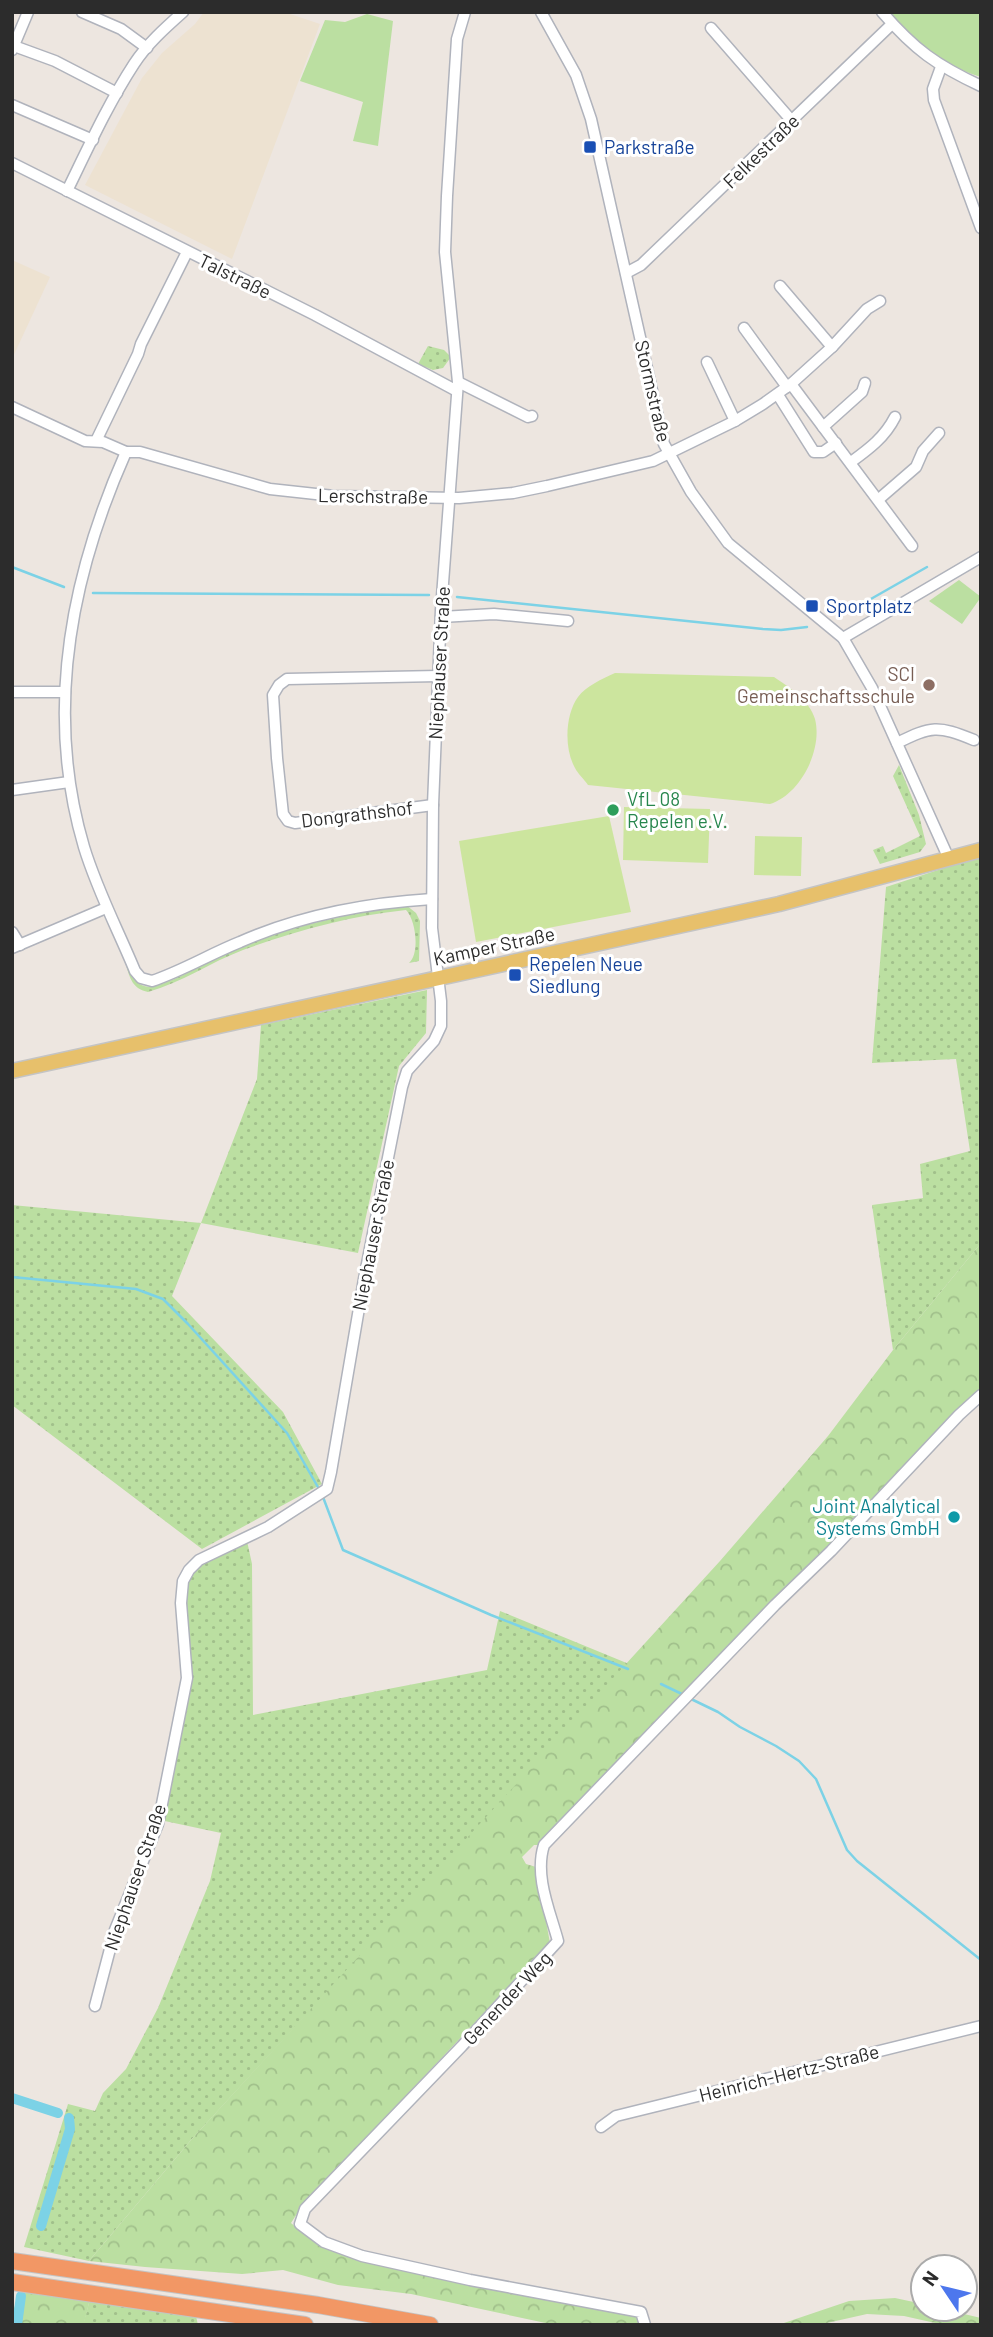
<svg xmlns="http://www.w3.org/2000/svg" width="993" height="2337" viewBox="0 0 993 2337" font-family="Barlow,sans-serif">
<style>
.education{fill:#ede2d1}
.grass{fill:url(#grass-dots)}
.forest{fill:url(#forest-crowns)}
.park{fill:#bbdfa1}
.pitch{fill:#cce59e}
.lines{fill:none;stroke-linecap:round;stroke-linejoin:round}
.stream{stroke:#7cd2e6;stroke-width:2.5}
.canal{stroke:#7cd2e6;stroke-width:10}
.minor-casing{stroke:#b0b3bc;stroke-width:13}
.major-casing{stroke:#c4c4c4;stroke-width:17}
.highway-casing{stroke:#c4c4c4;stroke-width:18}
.minor{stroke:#fff;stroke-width:10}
.major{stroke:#e7c06b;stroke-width:14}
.highway{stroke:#f29765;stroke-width:16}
.transit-dot{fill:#1a4fb4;stroke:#fff;stroke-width:2.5}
.education-dot{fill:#8d6e63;stroke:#fff;stroke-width:2.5}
.leisure-dot{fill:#2e9e5b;stroke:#fff;stroke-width:2.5}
.culture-dot{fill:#0f9aa8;stroke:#fff;stroke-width:2.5}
.labels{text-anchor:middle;stroke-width:6;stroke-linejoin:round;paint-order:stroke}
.transit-label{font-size:19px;fill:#164399;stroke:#fff;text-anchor:start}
.street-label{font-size:19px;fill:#2c2c2c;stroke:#fff}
.education-label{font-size:19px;fill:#785e54;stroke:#fff;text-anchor:end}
.leisure-label{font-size:19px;fill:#27864d;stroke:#fff;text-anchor:start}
.culture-label{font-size:19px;fill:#0d838f;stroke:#fff;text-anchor:end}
</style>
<defs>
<pattern id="grass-dots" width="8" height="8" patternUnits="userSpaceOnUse" patternTransform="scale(1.75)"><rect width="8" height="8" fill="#bbdfa1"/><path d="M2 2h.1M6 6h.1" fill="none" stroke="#a1c08b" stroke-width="1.8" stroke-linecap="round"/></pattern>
<pattern id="forest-crowns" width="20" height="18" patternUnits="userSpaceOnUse" patternTransform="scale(1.75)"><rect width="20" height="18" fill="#bbdfa1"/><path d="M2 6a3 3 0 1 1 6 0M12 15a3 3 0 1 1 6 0" fill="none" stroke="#a1c08b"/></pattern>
</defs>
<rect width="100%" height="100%" fill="#ede6e0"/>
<g class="education">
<path d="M204,12H284L320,24L232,259L85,185L142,78L162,53L195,24Z"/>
<path d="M12,260L50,277L12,359Z"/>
</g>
<g class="grass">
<path d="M428,346L444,350L451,357L443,368L433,370L418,364Z"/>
<path d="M899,765L919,815L926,844L920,852L880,864L873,850L883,846L886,853L920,836L893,776Z"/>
<path d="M981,856V1243L893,1350L872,1205L923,1198L920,1164L970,1151L956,1059L872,1063L886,887Z"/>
<path d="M406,905L416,913L420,921L419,961L409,963C420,954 416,920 406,910C349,916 296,931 243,950C211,962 181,983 148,992C133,989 130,979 126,965C133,977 136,987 152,987C181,979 207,961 235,949C290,926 346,914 406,905Z"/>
<path d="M427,990L426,1033L399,1066L358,1253L201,1223L172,1296L283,1412L322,1484L202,1549L12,1405V1205L201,1223L257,1079L261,1025Z"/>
<path d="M247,1541L252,1564L253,1715L487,1670L500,1611L629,1664L191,2140L89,2261L24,2247L68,2104L95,2111L103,2093L126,2069L158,2008L210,1881L221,1833L160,1820L190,1672L185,1582L201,1561Z"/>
<path d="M90,2299L196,2316L198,2325H83Z"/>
</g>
<g class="forest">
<path d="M981,1243V1395L544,1845H534L522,1857L526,1864L536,1867L550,1943L302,2206L291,2223C312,2243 336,2252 363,2262L638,2316V2325H555L411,2294L338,2285L283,2270L242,2274L145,2267L89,2261L191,2140L720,1561L828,1436L893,1350Z"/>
<path d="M20,2292L90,2299L84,2323L12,2325V2314Z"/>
<path d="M895,2298L923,2304V2309H943L981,2318V2325H944L904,2316L867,2314L818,2325H778L849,2301Z"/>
</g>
<g class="park">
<path d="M889,12H981V77C943,66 915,40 889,12Z"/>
<path d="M367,14L393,21L378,146L353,141L363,102L300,81L325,20L345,22Z"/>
<path d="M959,580L981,597L962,624L929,601Z"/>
</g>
<g class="pitch">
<path d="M615,673L774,677C789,687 810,701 815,719C823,750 800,795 770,804L588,785C584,779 578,774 575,768C564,749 565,715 578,697C586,686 602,679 615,673Z"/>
<path d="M624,807L710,809L708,863L623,860Z"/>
<path d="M609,816L631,912L476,942L459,841Z"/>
<path d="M755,836L802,837L801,876L754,875Z"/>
</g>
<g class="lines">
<g class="stream">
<path d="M12,567L64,587"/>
<path d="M93,593L429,595"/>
<path d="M457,597L763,629L781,630L807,627"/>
<path d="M848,612L927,567"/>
<path d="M12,1277L136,1289L163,1299L188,1324L287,1433L319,1489"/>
<path d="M323,1497L343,1550L491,1615L628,1669"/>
<path d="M661,1684L684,1695"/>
<path d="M689,1698L718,1712L740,1727L776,1746L799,1761L816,1779L847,1850L857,1861L981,1960"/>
</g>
<g class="canal">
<path d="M12,2098L58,2113"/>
<path d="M41,2226L70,2129L69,2118"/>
<path d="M17,2325L21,2296"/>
</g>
<defs>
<g id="minor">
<path d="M82,12L121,29L147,48"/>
<path d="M541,12L576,75L591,119L664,444L691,492L728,543L843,638L872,688L949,859"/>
<path d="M882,12C915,50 936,65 981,86"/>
<path d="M711,28L792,121"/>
<path d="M14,46L55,61L117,93"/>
<path d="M12,50L28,12"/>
<path d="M941,67L933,89L934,100L981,228"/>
<path d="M12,105L93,140"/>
<path d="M12,163L315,315L457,391"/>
<path d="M67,191C88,148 108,104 134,64C147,44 165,28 183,12"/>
<path d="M626,273L641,265L892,24"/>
<path d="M780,286L832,347"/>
<path d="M744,328L787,387"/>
<path d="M707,362L735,421"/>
<path d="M458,382L528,417L532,416"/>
<path d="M791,384L912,546"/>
<path d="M778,395L814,452H823L836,443"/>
<path d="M12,407L85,441L103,442L126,452H140L270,489L334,496L459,498L513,493L547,486L653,461L735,421L763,404L791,384L832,347L867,309L880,301"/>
<path d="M823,427L862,392L865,383"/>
<path d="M96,441L138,354L141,344L187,252"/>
<path d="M126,452C70,578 44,712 84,847C97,890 118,930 135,971L141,978L152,981C182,971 210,954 240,942C301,915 366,903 432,899"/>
<path d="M851,462C869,449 885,437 895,417"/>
<path d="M879,499L916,467L923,451L939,433"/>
<path d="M441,617L494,614L568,621"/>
<path d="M843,638L981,557"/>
<path d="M12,692H65"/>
<path d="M897,743C932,726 937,725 974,740"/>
<path d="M12,790L69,782"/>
<path d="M433,805L295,823L288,821L283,814L277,758L273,695L279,685L287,679L438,676"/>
<path d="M12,932L20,945"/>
<path d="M12,948L106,908"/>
<path d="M95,2006L115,1930L158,1824L187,1678L181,1603L183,1581L189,1570L199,1560L268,1527L327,1489L331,1472L364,1279L402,1087L407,1071L434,1041L441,1026V1001L432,928L433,805L441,610L458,382L445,252L447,196L457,39L465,12"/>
<path d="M601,2127L616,2116L981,2026"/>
<path d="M645,2325L641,2312L470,2280L362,2256L324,2242L300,2224L305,2209L462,2046L558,1941C550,1911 534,1876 544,1845L775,1605L831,1551L959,1415L981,1395"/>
</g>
<path id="major" d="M12,1071L779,904L981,850"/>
<g id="highway">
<path d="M12,2261L318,2305L430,2325"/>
<path d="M12,2282L305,2325"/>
</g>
</defs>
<use href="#minor" class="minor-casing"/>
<use href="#major" class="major-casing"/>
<use href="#highway" class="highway-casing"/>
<use href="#minor" class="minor"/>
<use href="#major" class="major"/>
<use href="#highway" class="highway"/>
</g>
<g class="transit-dot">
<rect x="583" y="140" width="14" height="14" rx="3.5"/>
<rect x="805" y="599" width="14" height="14" rx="3.5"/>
<rect x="508" y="968" width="14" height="14" rx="3.5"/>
</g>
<circle class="education-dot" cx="929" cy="685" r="7"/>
<circle class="leisure-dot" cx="613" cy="810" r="7"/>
<circle class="culture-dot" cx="954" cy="1517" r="7"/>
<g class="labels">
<g class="transit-label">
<text x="604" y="154">Parkstraße</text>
<text x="826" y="613">Sportplatz</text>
<text x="529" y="971">Repelen Neue<tspan x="529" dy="22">Siedlung</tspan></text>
</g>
<g class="street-label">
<text transform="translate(761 151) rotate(-44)" y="7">Felkestraße</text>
<text transform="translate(235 276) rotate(26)" y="7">Talstraße</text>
<text transform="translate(653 391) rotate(77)" y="7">Stormstraße</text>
<text transform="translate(373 496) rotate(1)" y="7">Lerschstraße</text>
<text transform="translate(439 663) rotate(-87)" y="7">Niephauser Straße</text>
<text transform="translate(357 814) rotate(-7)" y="7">Dongrathshof</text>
<text transform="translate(494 946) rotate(-12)" y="7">Kamper Straße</text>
<text transform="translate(373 1235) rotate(-79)" y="7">Niephauser Straße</text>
<text transform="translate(135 1877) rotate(-71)" y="7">Niephauser Straße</text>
<text transform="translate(507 1998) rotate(-47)" y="7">Genender Weg</text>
<text transform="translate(789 2073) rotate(-14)" y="7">Heinrich-Hertz-Straße</text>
</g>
<g class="education-label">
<text x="915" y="681">SCI<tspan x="915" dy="22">Gemeinschaftsschule</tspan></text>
</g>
<g class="leisure-label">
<text x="627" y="806">VfL 08<tspan x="627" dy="22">Repelen e.V.</tspan></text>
</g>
<g class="culture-label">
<text x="940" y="1513">Joint Analytical<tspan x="940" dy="22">Systems GmbH</tspan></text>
</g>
</g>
<rect width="993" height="2337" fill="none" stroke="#2c2c2c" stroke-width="28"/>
<g transform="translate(944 2288) rotate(305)"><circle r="33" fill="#ffffff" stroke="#ababab" stroke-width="2"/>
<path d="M0-5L12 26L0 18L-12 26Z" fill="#4d77ed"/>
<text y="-10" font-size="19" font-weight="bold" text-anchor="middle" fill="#2c2c2c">N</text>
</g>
</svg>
